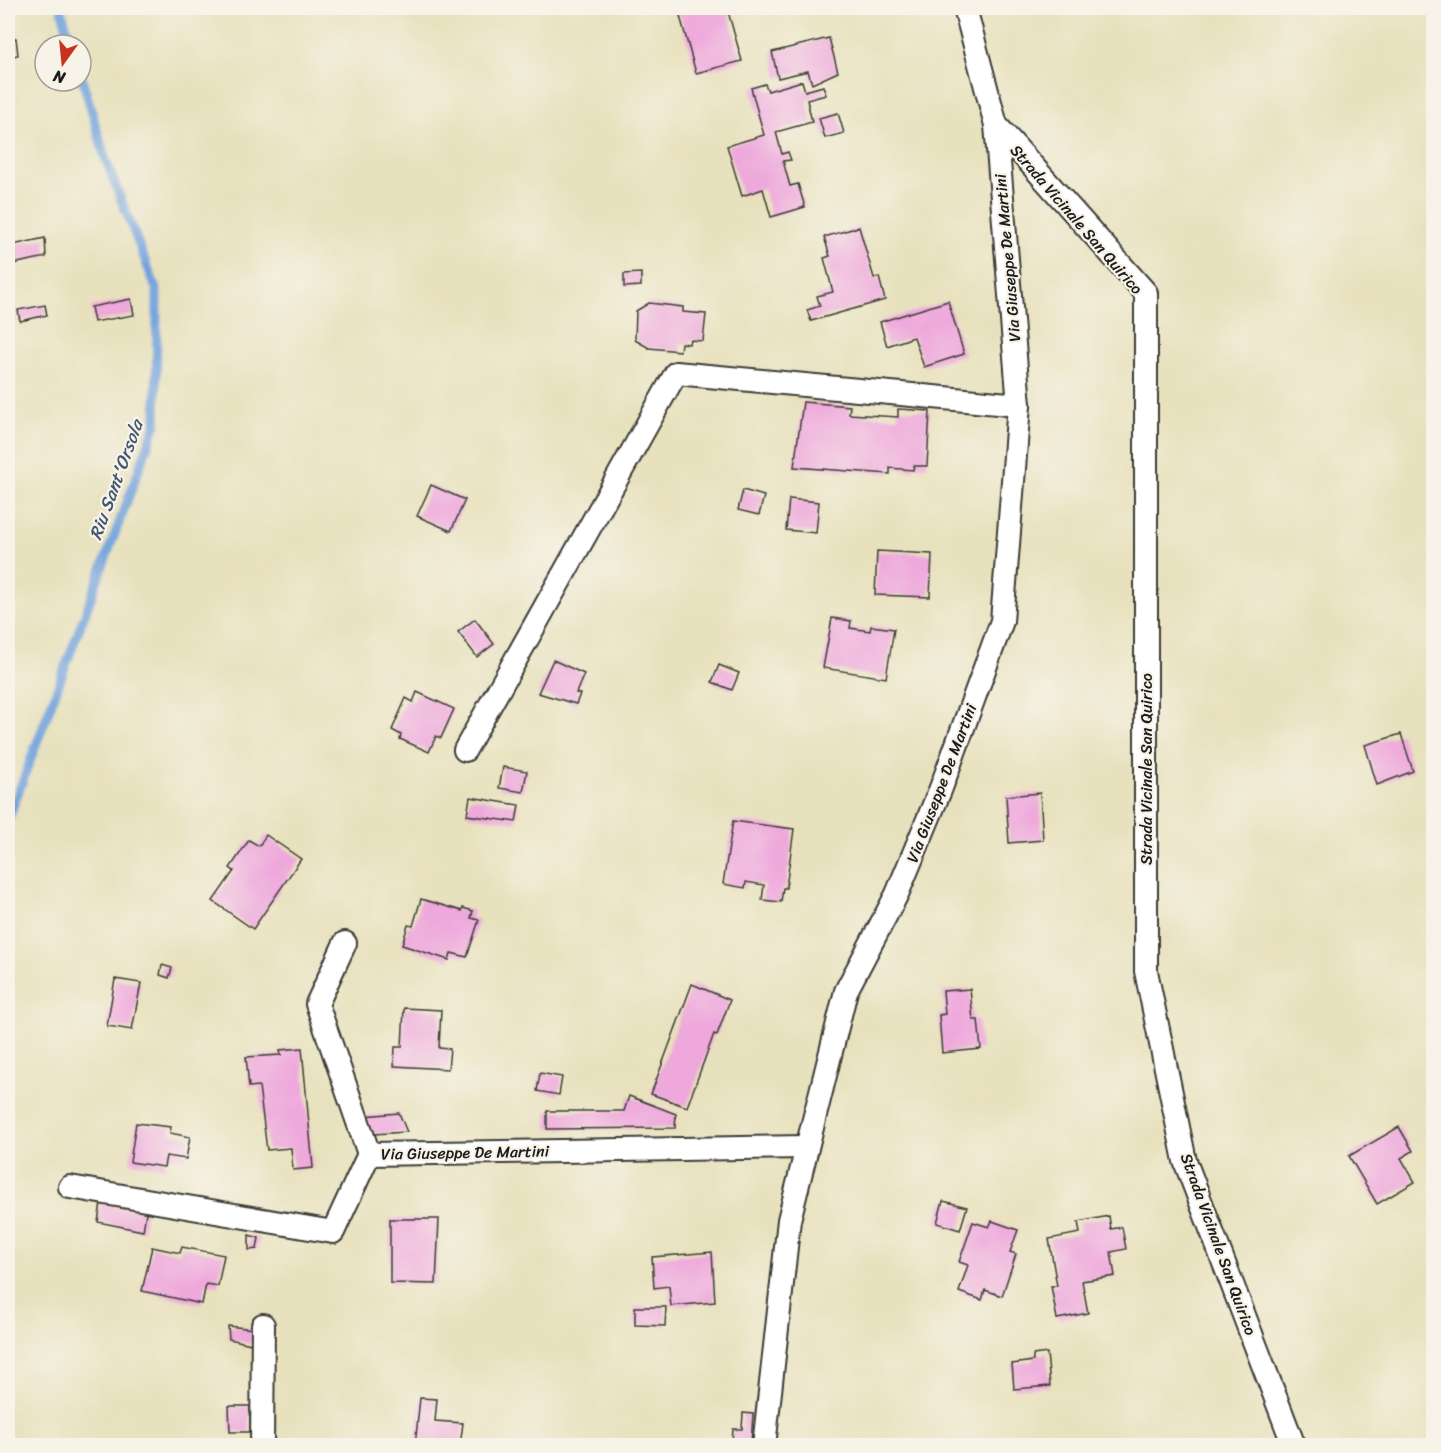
<svg xmlns="http://www.w3.org/2000/svg" width="1441" height="1453" viewBox="0 0 1441 1453" font-family="Sriracha,sans-serif">
<style>
.lines{fill:none;stroke-linecap:round;stroke-linejoin:round}
.stream{stroke:#71a2dc;stroke-width:9}
.building{fill:#eea8db}
.street-casing{stroke:#3b3a34;stroke-width:26}
.street{stroke:#fff;stroke-width:22}
.labels{text-anchor:middle;stroke-width:4.5;stroke-linejoin:round;paint-order:stroke}
.street-label{font-size:16px;fill:#1c1c1c;stroke:#f7f3e8}
.water-label{font-size:18px;font-style:italic;fill:#425872;stroke:#f7f3e8}
</style>
<rect width="100%" height="100%" fill="#f7f3e8"/>
<filter id="ink" filterUnits="userSpaceOnUse"><feTurbulence type="fractalNoise" baseFrequency=".0167" numOctaves="2"/><feDisplacementMap in="SourceGraphic" scale="12" xChannelSelector="R" yChannelSelector="G"/><feConvolveMatrix kernelMatrix="1 2 1 2 8 2 1 2 1" color-interpolation-filters="sRGB"/></filter>
<filter id="wash" filterUnits="userSpaceOnUse"><feTurbulence type="fractalNoise" baseFrequency=".008" numOctaves="4" result="noise"/><feDisplacementMap in="SourceGraphic" scale="24" xChannelSelector="R" yChannelSelector="G"/><feGaussianBlur stdDeviation="1.35" result="paint"/><feColorMatrix in="noise" values="0 0 0 0 0 0 0 0 0 0 0 0 0 0 0 0 0 1.4 0 .05"/><feComposite in="paint" operator="in"/></filter>
<g filter="url(#wash)">
<rect width="100%" height="100%" fill="#e8e1bd"/>
<g class="lines">
<g class="stream">
<path d="M61,8L72,45"/>
<path d="M8,820L156,424L157,291L106,161L81,75"/>
</g>
</g>
<g id="blocks">
<g class="building">
<path d="M682,8H727L742,61L696,73L678,9Z"/>
<path d="M16,38L18,55L8,57V39Z"/>
<path d="M829,38L838,72L812,84L808,71L778,78L772,52Z"/>
<path d="M802,81L805,91L823,86L826,95L807,100L812,122L776,132L782,154L788,152L791,160L783,161L790,186L798,184L805,207L771,217L763,189L742,196L727,146L764,135L751,88L765,84L768,91Z"/>
<path d="M838,113L844,133L825,138L819,118Z"/>
<path d="M859,227L874,278L879,277L885,300L811,321L807,310L820,306L817,296L833,292L824,258L830,256L824,237Z"/>
<path d="M45,238L46,257L8,265V246Z"/>
<path d="M641,273V286L624,287V274Z"/>
<path d="M131,299L134,315L94,322L91,307Z"/>
<path d="M948,301L964,354L924,367L914,337L887,346L880,322Z"/>
<path d="M649,303L683,307V312L706,314L703,341L690,340L689,344L681,343L680,351L649,348L635,340L636,311Z"/>
<path d="M45,305L47,315L20,321L18,310Z"/>
<path d="M803,402L850,406L849,414L898,417V409L930,411L927,466H914L913,470L890,468V474L794,467Z"/>
<path d="M431,485L465,500L451,531L417,516Z"/>
<path d="M743,490L764,496L759,515L738,510Z"/>
<path d="M789,499L819,502L816,533L786,530Z"/>
<path d="M877,551L932,554L930,597L875,595Z"/>
<path d="M832,618L851,621L850,628L870,631L871,626L894,629L886,678L823,668Z"/>
<path d="M475,619L494,644L477,657L458,632Z"/>
<path d="M553,660L584,674L576,693L580,694L576,704L538,693Z"/>
<path d="M719,665L739,673L732,690L712,682Z"/>
<path d="M417,692L454,709L441,738L436,736L429,752L400,739L401,735L392,730L406,698L413,702Z"/>
<path d="M1401,734L1413,771L1377,785L1365,745Z"/>
<path d="M503,767L527,771L523,792L499,788Z"/>
<path d="M1040,793L1043,840L1009,843L1006,796Z"/>
<path d="M470,797L519,805L516,822L467,815Z"/>
<path d="M733,821L794,829L786,888H783L781,902L762,900L764,885L746,882L745,888L723,884Z"/>
<path d="M266,835L301,859L253,929L213,901L234,871L230,868L249,840L259,846Z"/>
<path d="M421,899L462,911L463,908L473,911L471,918L479,920L467,957L451,953L449,960L402,945L408,925L413,926Z"/>
<path d="M162,965L172,968L169,978L160,975Z"/>
<path d="M115,979L141,983L132,1030L107,1026Z"/>
<path d="M692,984L730,1000L717,1035L714,1034L687,1107L651,1094Z"/>
<path d="M970,989L973,1020H978L981,1049L942,1053L939,1015L945,1014L943,991Z"/>
<path d="M404,1008L441,1010L439,1048L450,1049L448,1069L394,1066L395,1047H402Z"/>
<path d="M302,1048L313,1168L293,1170L291,1148L267,1150L259,1086L249,1087L246,1057L281,1055L280,1050Z"/>
<path d="M540,1073L562,1077L559,1095L537,1091Z"/>
<path d="M629,1096L676,1114L675,1128L547,1129V1111H624Z"/>
<path d="M399,1113L407,1132L373,1134L364,1116Z"/>
<path d="M136,1123L171,1127L170,1133L190,1137L186,1159L166,1156L164,1167L130,1162Z"/>
<path d="M1399,1127L1413,1151L1401,1158L1415,1182L1377,1204L1349,1156Z"/>
<path d="M943,1201L967,1207L960,1230L937,1223Z"/>
<path d="M101,1203L146,1212L143,1231L98,1222Z"/>
<path d="M1109,1216L1111,1229L1122,1227L1126,1249L1111,1252L1115,1276L1082,1281L1088,1313L1057,1319L1051,1286H1057L1049,1239L1080,1233L1078,1222Z"/>
<path d="M390,1219H439L436,1284L390,1283Z"/>
<path d="M992,1221L1018,1230L1010,1252L1016,1254L1002,1296L985,1290L982,1300L959,1292L968,1265L959,1262L973,1222L989,1227Z"/>
<path d="M249,1235L259,1238L257,1249L249,1250Z"/>
<path d="M152,1247L180,1253L182,1247L224,1255L218,1286L206,1284L202,1304L142,1291Z"/>
<path d="M712,1252L715,1302L671,1306L669,1286L654,1288L652,1257Z"/>
<path d="M635,1307H666L665,1326L635,1325Z"/>
<path d="M228,1326L253,1329L251,1344L229,1339Z"/>
<path d="M1047,1353L1050,1386L1014,1389L1012,1364L1033,1361V1355Z"/>
<path d="M420,1398L437,1399L435,1421L463,1423L460,1446H415Z"/>
<path d="M229,1406H250V1432H230Z"/>
<path d="M743,1413L753,1414L751,1444L732,1442L733,1429H742Z"/>
<path d="M387,1442V1446H338V1443Z"/>
</g>
</g>
</g>
<g filter="url(#ink)">
<use href="#blocks" fill-opacity="0" stroke="#3b3a34" stroke-width="1.5"/>
<g class="lines">
<defs>
<g id="street">
<path d="M996,125L1146,293V971L1185,1161L1294,1446"/>
<path d="M465,750L676,373L1019,405"/>
<path d="M345,943L317,1004L369,1154"/>
<path d="M70,1187L333,1232L369,1154L807,1147"/>
<path d="M262,1446L263,1325"/>
<path d="M764,1446L789,1220L846,991L897,894L941,788L1002,621L1019,405L996,125L965,8"/>
</g>
</defs>
<use href="#street" class="street-casing"/>
<use href="#street" class="street"/>
</g>
</g>
<g class="labels">
<g class="street-label">
<text transform="translate(1077 219) rotate(49)" y="6">Strada Vicinale San Quirico</text>
<text transform="translate(1007 258) rotate(-95)" y="6">Via Giuseppe De Martini</text>
<text transform="translate(1146 769) rotate(-90)" y="6">Strada Vicinale San Quirico</text>
<text transform="translate(941 783) rotate(-69)" y="6">Via Giuseppe De Martini</text>
<text transform="translate(465 1152) rotate(-1)" y="6">Via Giuseppe De Martini</text>
<text transform="translate(1219 1244) rotate(70)" y="6">Strada Vicinale San Quirico</text>
</g>
<g class="water-label">
<text transform="translate(116 480) rotate(-70)" y="6">Riu Sant'Orsola</text>
</g>
</g>
<rect width="1441" height="1453" fill="none" stroke="#f7f3e8" stroke-width="30"/>
<g transform="translate(63 63) rotate(195)"><circle r="28" fill="#f7f3e8" stroke="#9f9d96" stroke-width="1.5"/>
<path d="M0-4.5L10 22L0 15L-10 22Z" fill="#c8321e"/>
<text y="-9" font-size="16" font-weight="bold" text-anchor="middle" fill="#1c1c1c">N</text>
</g>
</svg>
